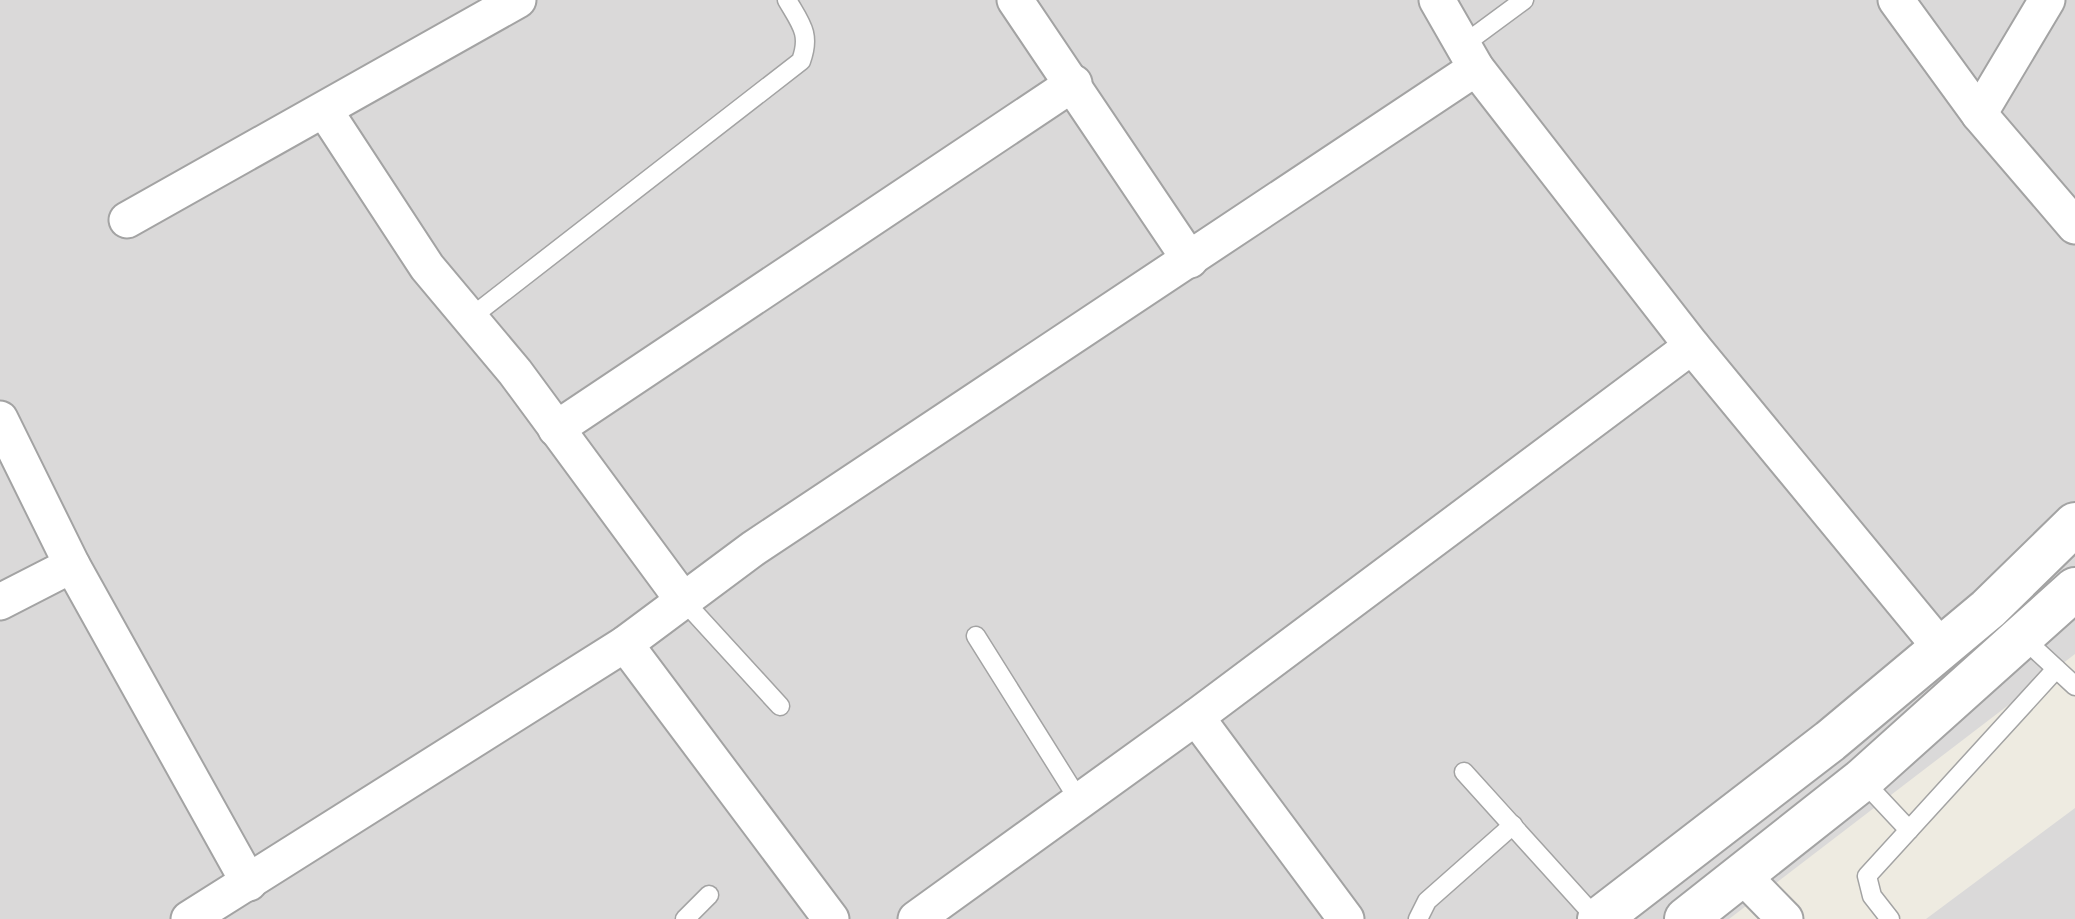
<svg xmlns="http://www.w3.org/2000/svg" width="2075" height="919" viewBox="0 0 2075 919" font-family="Rubik,sans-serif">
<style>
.residential{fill:#dad9d9}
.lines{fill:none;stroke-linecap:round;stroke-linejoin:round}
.service-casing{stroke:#a3a3a3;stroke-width:21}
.minor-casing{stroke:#a3a3a3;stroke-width:39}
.tertiary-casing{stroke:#a3a3a3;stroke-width:46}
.service{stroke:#fff;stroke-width:18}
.minor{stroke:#fff;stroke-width:35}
.tertiary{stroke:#fff;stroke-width:42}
</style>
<rect width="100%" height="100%" fill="#eeebe1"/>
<g class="residential">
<path d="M0,0H2075V654L1729,919H0Z"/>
<path d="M2075,808V919H1926Z"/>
</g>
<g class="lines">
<defs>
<g id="service">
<path d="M1463,45L1524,0"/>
<path d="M470,318L801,61C811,34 801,24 787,0"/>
<path d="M683,600L780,706"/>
<path d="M976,636L1080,802"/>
<path d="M2022,637L2075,686"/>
<path d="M1464,772L1597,919"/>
<path d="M1863,781L1909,830"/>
<path d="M685,919L709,895"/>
<path d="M1418,919L1427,901L1513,825"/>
<path d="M1890,919L1872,896L1867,876L2056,669"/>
</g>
<g id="minor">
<path d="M1015,0L1190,260"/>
<path d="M1437,0L1476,68L1692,346L1941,648"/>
<path d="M1896,0L1979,114L2075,226"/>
<path d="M325,111L427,267L515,372L683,600"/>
<path d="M1979,114L2047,0"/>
<path d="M127,220L518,0"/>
<path d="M0,419L72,565L249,883"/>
<path d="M556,429L1074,83"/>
<path d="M0,602L72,565"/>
<path d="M625,644L831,919"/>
<path d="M1196,717L1346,919"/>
<path d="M1743,876L1785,919"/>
<path d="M189,919L625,644L754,548L1476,68"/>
<path d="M916,919L1196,717L1692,346"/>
</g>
<g id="tertiary">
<path d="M1599,919L1830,741L1988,609L2075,524"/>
<path d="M1686,919L1862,780L2075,589"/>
</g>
</defs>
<use href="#service" class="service-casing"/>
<use href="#minor" class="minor-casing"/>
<use href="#tertiary" class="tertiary-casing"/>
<use href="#service" class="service"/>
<use href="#minor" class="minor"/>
<use href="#tertiary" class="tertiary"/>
</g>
</svg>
